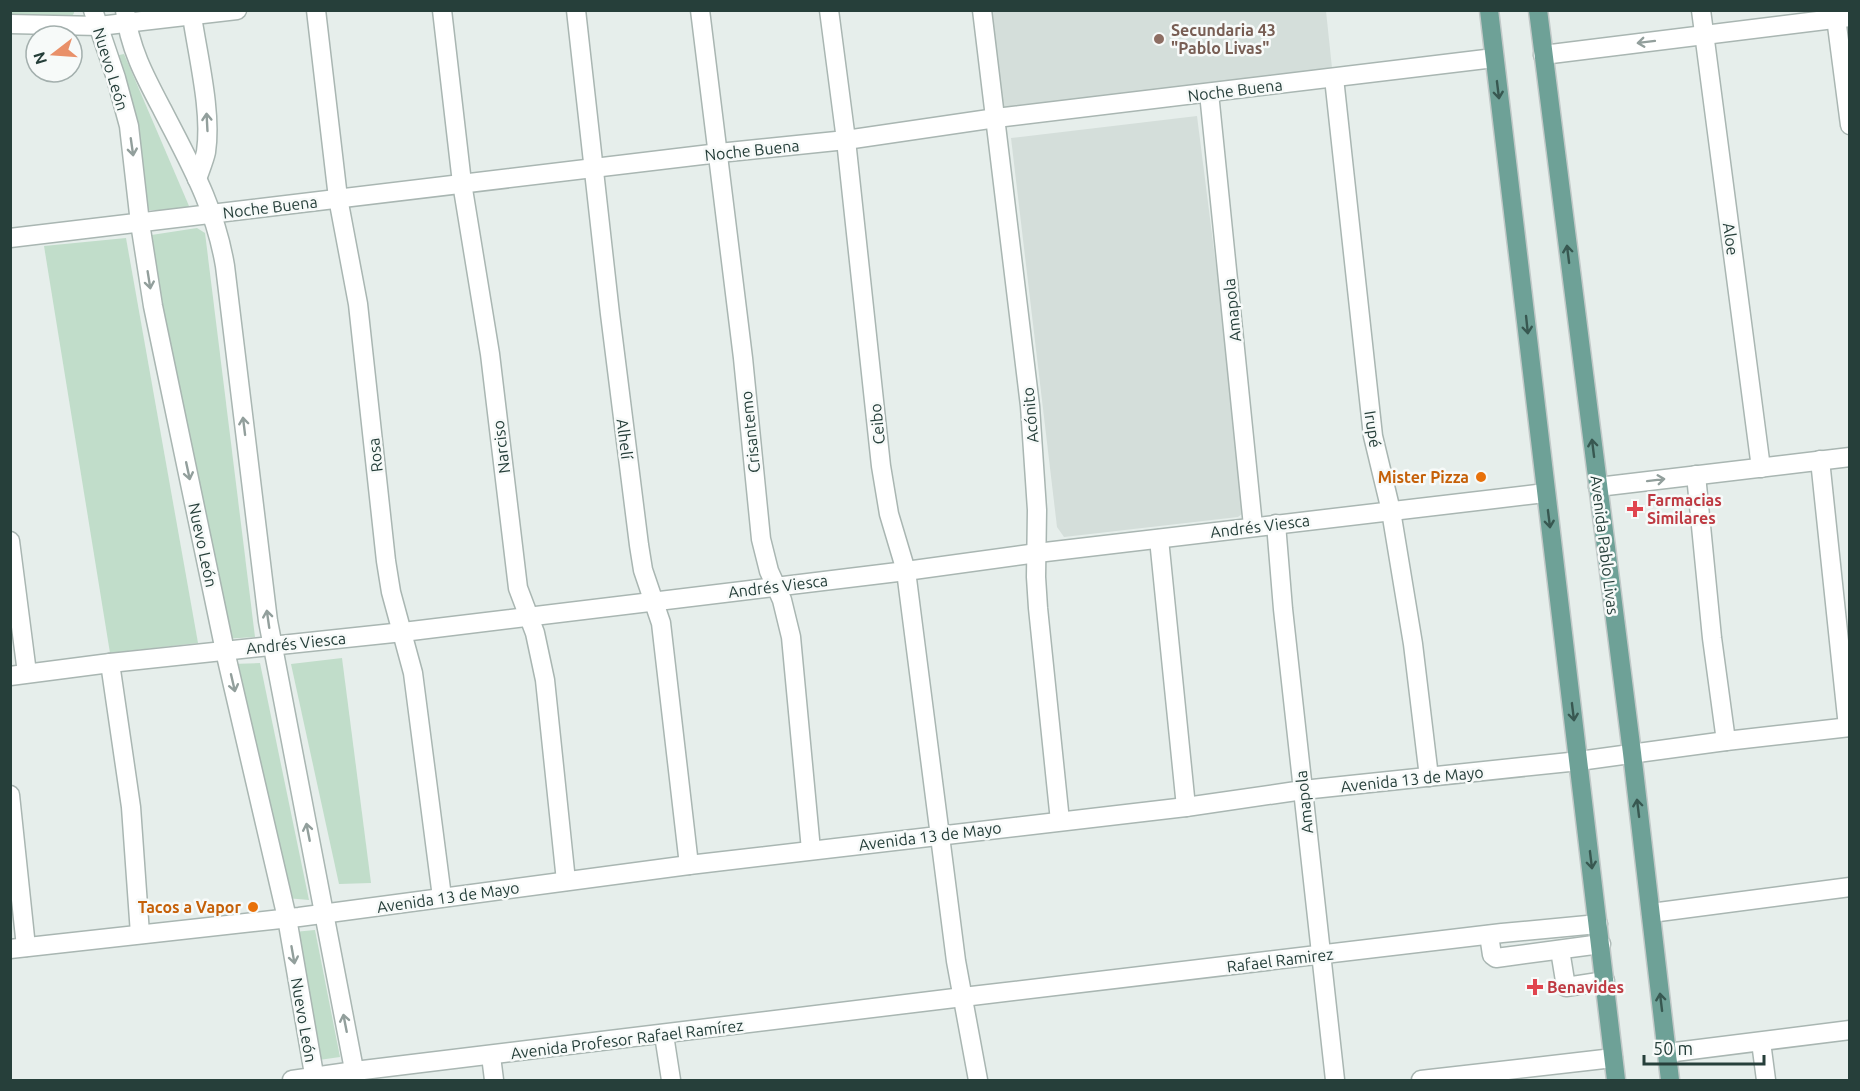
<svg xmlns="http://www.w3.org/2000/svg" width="1860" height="1091" viewBox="0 0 1860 1091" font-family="Ubuntu,sans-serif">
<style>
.built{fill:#d4deda}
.green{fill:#c1ddca}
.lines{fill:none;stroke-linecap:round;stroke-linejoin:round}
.minor-casing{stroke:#a9b6b2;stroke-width:21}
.major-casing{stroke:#c2c9c8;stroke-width:21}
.minor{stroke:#fff;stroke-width:18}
.major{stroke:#6ea197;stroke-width:18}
.oneway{stroke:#929f9c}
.oneway2{stroke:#385851}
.education-dot{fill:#8d6e63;stroke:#f7faf9;stroke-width:2}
.food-dot{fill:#e8710a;stroke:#f7faf9;stroke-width:2}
.health-dot{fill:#e0444e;stroke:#f7faf9;stroke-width:2}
.labels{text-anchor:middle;stroke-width:5;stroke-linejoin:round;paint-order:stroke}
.education-label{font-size:16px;font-weight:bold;fill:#785e54;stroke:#f7faf9;text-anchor:start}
.street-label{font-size:16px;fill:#263f3a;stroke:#f7faf9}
.food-label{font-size:16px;font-weight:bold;fill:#c56008;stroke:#f7faf9;text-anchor:end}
.health-label{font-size:16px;font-weight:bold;fill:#be3a42;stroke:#f7faf9;text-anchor:start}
</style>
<rect width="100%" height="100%" fill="#e6eeeb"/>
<g class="built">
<path d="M985,11H1326L1332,68L998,111Z"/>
<path d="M1197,116L1247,510L1238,517L1064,537L1057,527L1011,138Z"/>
</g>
<g class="green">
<path d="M11,10H74V13L69,21L11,15Z"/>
<path d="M124,54L189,206L182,210H144L114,56Z"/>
<path d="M197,228L205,233L255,637L224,639L145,236Z"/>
<path d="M126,238L198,643L110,653L44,246Z"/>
<path d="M342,658L371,883L339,884L291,664Z"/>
<path d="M260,663L309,900L286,898L231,664Z"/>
<path d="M315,930L340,1057L319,1060L294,932Z"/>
</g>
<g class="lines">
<defs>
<g id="minor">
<path d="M93,10L116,78L129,126L140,223L153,306L225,651L287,918L315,1080"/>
<path d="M125,10C129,47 145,77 162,109C189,162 215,206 225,266L268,621L356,1080"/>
<path d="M316,10L338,198L358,304L386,561L391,592L413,673L442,897"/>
<path d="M442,10L462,183L490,354L518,588L535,633L545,680L566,881"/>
<path d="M576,10L610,314L639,545L643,570L661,623L689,865"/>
<path d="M700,10L743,358L761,539L769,571L782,600L791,637L811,850"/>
<path d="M829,10L846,140L881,466L889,514L906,571L956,961L978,1080"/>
<path d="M982,10L1030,406L1037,510L1036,577L1038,608L1060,821"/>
<path d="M1701,10L1761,468"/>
<path d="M1835,10L1850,125"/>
<path d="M192,16C198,57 212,112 206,152C204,161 200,170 197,179"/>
<path d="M10,24L99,26L237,10"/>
<path d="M1543,55L1850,17"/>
<path d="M1334,78L1373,436L1391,511L1413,644L1429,777"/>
<path d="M1209,93L1253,526"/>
<path d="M10,238L719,153L846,140L996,118L1494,58"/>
<path d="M1820,460L1848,727"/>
<path d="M1696,475L1712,638L1726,741"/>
<path d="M1598,487L1850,457"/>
<path d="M1276,524L1283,609L1335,1080"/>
<path d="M1159,539L1186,807"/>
<path d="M10,541L27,673"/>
<path d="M110,663L131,807L140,934"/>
<path d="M10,676L110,663L403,632L906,571L1037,553L1545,493"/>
<path d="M10,795L26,947"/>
<path d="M1651,913L1850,887"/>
<path d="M1489,935L1492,955L1496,958L1601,944"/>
<path d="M10,949L299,917L689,865L1186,807L1303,790L1579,761L1726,741L1850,727"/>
<path d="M1560,950L1566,987L1605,981"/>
<path d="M664,1035L671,1080"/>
<path d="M1761,1042L1766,1080"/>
<path d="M1667,1053L1850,1030"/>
<path d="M491,1056L494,1080"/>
<path d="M292,1080L355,1071L963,997L1502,933L1598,924"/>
<path d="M1421,1080L1613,1058"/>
</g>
<g id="major">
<path d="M1489,10L1616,1080"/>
<path d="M1538,10L1632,753L1670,1080"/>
</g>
</defs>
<use href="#minor" class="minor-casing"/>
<use href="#major" class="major-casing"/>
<use href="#minor" class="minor"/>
<use href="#major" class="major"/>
</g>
<defs><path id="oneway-shaft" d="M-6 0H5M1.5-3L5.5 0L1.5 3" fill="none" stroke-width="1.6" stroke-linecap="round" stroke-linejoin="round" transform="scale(1.5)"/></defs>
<g class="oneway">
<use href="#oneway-shaft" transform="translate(1646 42) rotate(173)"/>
<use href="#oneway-shaft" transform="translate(207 122) rotate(-93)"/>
<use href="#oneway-shaft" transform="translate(132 147) rotate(82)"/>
<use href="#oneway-shaft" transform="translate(149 280) rotate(81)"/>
<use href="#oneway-shaft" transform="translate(244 426) rotate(-97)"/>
<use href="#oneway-shaft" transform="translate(188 471) rotate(78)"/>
<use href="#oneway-shaft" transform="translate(1656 480) rotate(-7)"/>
<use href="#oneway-shaft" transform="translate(268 619) rotate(-98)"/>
<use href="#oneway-shaft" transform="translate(233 683) rotate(77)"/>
<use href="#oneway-shaft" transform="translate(308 832) rotate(-101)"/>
<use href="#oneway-shaft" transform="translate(293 955) rotate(80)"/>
<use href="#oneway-shaft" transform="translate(345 1023) rotate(-101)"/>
</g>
<g class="oneway2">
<use href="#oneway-shaft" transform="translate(1498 90) rotate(83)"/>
<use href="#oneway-shaft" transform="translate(1568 254) rotate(-97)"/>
<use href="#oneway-shaft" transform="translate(1527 325) rotate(84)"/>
<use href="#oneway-shaft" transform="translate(1593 448) rotate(-97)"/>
<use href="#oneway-shaft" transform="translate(1549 519) rotate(83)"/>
<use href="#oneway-shaft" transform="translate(1573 712) rotate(83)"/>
<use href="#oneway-shaft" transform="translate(1638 808) rotate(-97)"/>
<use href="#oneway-shaft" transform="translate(1591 860) rotate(83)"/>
<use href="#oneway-shaft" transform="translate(1661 1002) rotate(-97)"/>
</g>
<circle class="education-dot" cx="1159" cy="39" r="6"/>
<g class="food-dot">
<circle cx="1481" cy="477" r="6"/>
<circle cx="253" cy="907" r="6"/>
</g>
<g class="health-dot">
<path d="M1632 500h6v6h6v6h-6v6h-6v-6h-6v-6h6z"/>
<path d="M1532 978h6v6h6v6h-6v6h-6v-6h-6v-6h6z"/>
</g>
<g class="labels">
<g class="education-label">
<text x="1171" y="36">Secundaria 43<tspan x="1171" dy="18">"Pablo Livas"</tspan></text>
</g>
<g class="street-label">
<text transform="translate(111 69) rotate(73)" y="6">Nuevo León</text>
<text transform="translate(1235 90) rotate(-7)" y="6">Noche Buena</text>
<text transform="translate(752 150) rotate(-6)" y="6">Noche Buena</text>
<text transform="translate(270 207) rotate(-7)" y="6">Noche Buena</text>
<text transform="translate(1731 239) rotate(82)" y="6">Aloe</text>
<text transform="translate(1232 310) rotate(-96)" y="6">Amapola</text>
<text transform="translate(1030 415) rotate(-95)" y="6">Acónito</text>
<text transform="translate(877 424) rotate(-96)" y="6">Ceibo</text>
<text transform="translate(1373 429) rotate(81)" y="6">Irupé</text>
<text transform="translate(750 432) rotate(-96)" y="6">Crisantemo</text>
<text transform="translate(625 439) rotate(83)" y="6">Alhelí</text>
<text transform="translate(501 447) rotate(-97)" y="6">Narciso</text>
<text transform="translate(375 455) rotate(-96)" y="6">Rosa</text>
<text transform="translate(1260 526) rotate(-7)" y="6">Andrés Viesca</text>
<text transform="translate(203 545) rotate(78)" y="6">Nuevo León</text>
<text transform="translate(1605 545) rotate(83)" y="6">Avenida Pablo Livas</text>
<text transform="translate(778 586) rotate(-7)" y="6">Andrés Viesca</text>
<text transform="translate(296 643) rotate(-6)" y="6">Andrés Viesca</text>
<text transform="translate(1412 779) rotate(-6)" y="6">Avenida 13 de Mayo</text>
<text transform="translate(1304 802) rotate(-96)" y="6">Amapola</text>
<text transform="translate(930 836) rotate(-7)" y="6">Avenida 13 de Mayo</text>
<text transform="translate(448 897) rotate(-8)" y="6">Avenida 13 de Mayo</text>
<text transform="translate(1280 960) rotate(-7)" y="6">Rafael Ramirez</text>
<text transform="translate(304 1020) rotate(80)" y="6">Nuevo León</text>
<text transform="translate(627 1039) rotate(-7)" y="6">Avenida Profesor Rafael Ramírez</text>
</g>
<g class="food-label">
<text x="1469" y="483">Mister Pizza</text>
<text x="241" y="913">Tacos a Vapor</text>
</g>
<g class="health-label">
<text x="1647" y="506">Farmacias<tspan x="1647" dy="18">Similares</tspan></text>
<text x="1547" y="993">Benavides</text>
</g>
</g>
<rect width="1860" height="1091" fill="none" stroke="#263f3a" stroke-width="24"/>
<g transform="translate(54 54) rotate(253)"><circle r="28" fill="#f7faf9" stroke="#a3afad" stroke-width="1.5"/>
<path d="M0-4.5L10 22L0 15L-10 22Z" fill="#e99069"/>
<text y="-9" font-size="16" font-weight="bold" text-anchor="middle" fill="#263f3a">N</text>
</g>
<path d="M1644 1055v9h120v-9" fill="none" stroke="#263f3a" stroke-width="3"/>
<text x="1653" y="1055" font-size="18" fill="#263f3a" stroke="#f7faf9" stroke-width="4.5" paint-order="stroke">50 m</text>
</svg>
